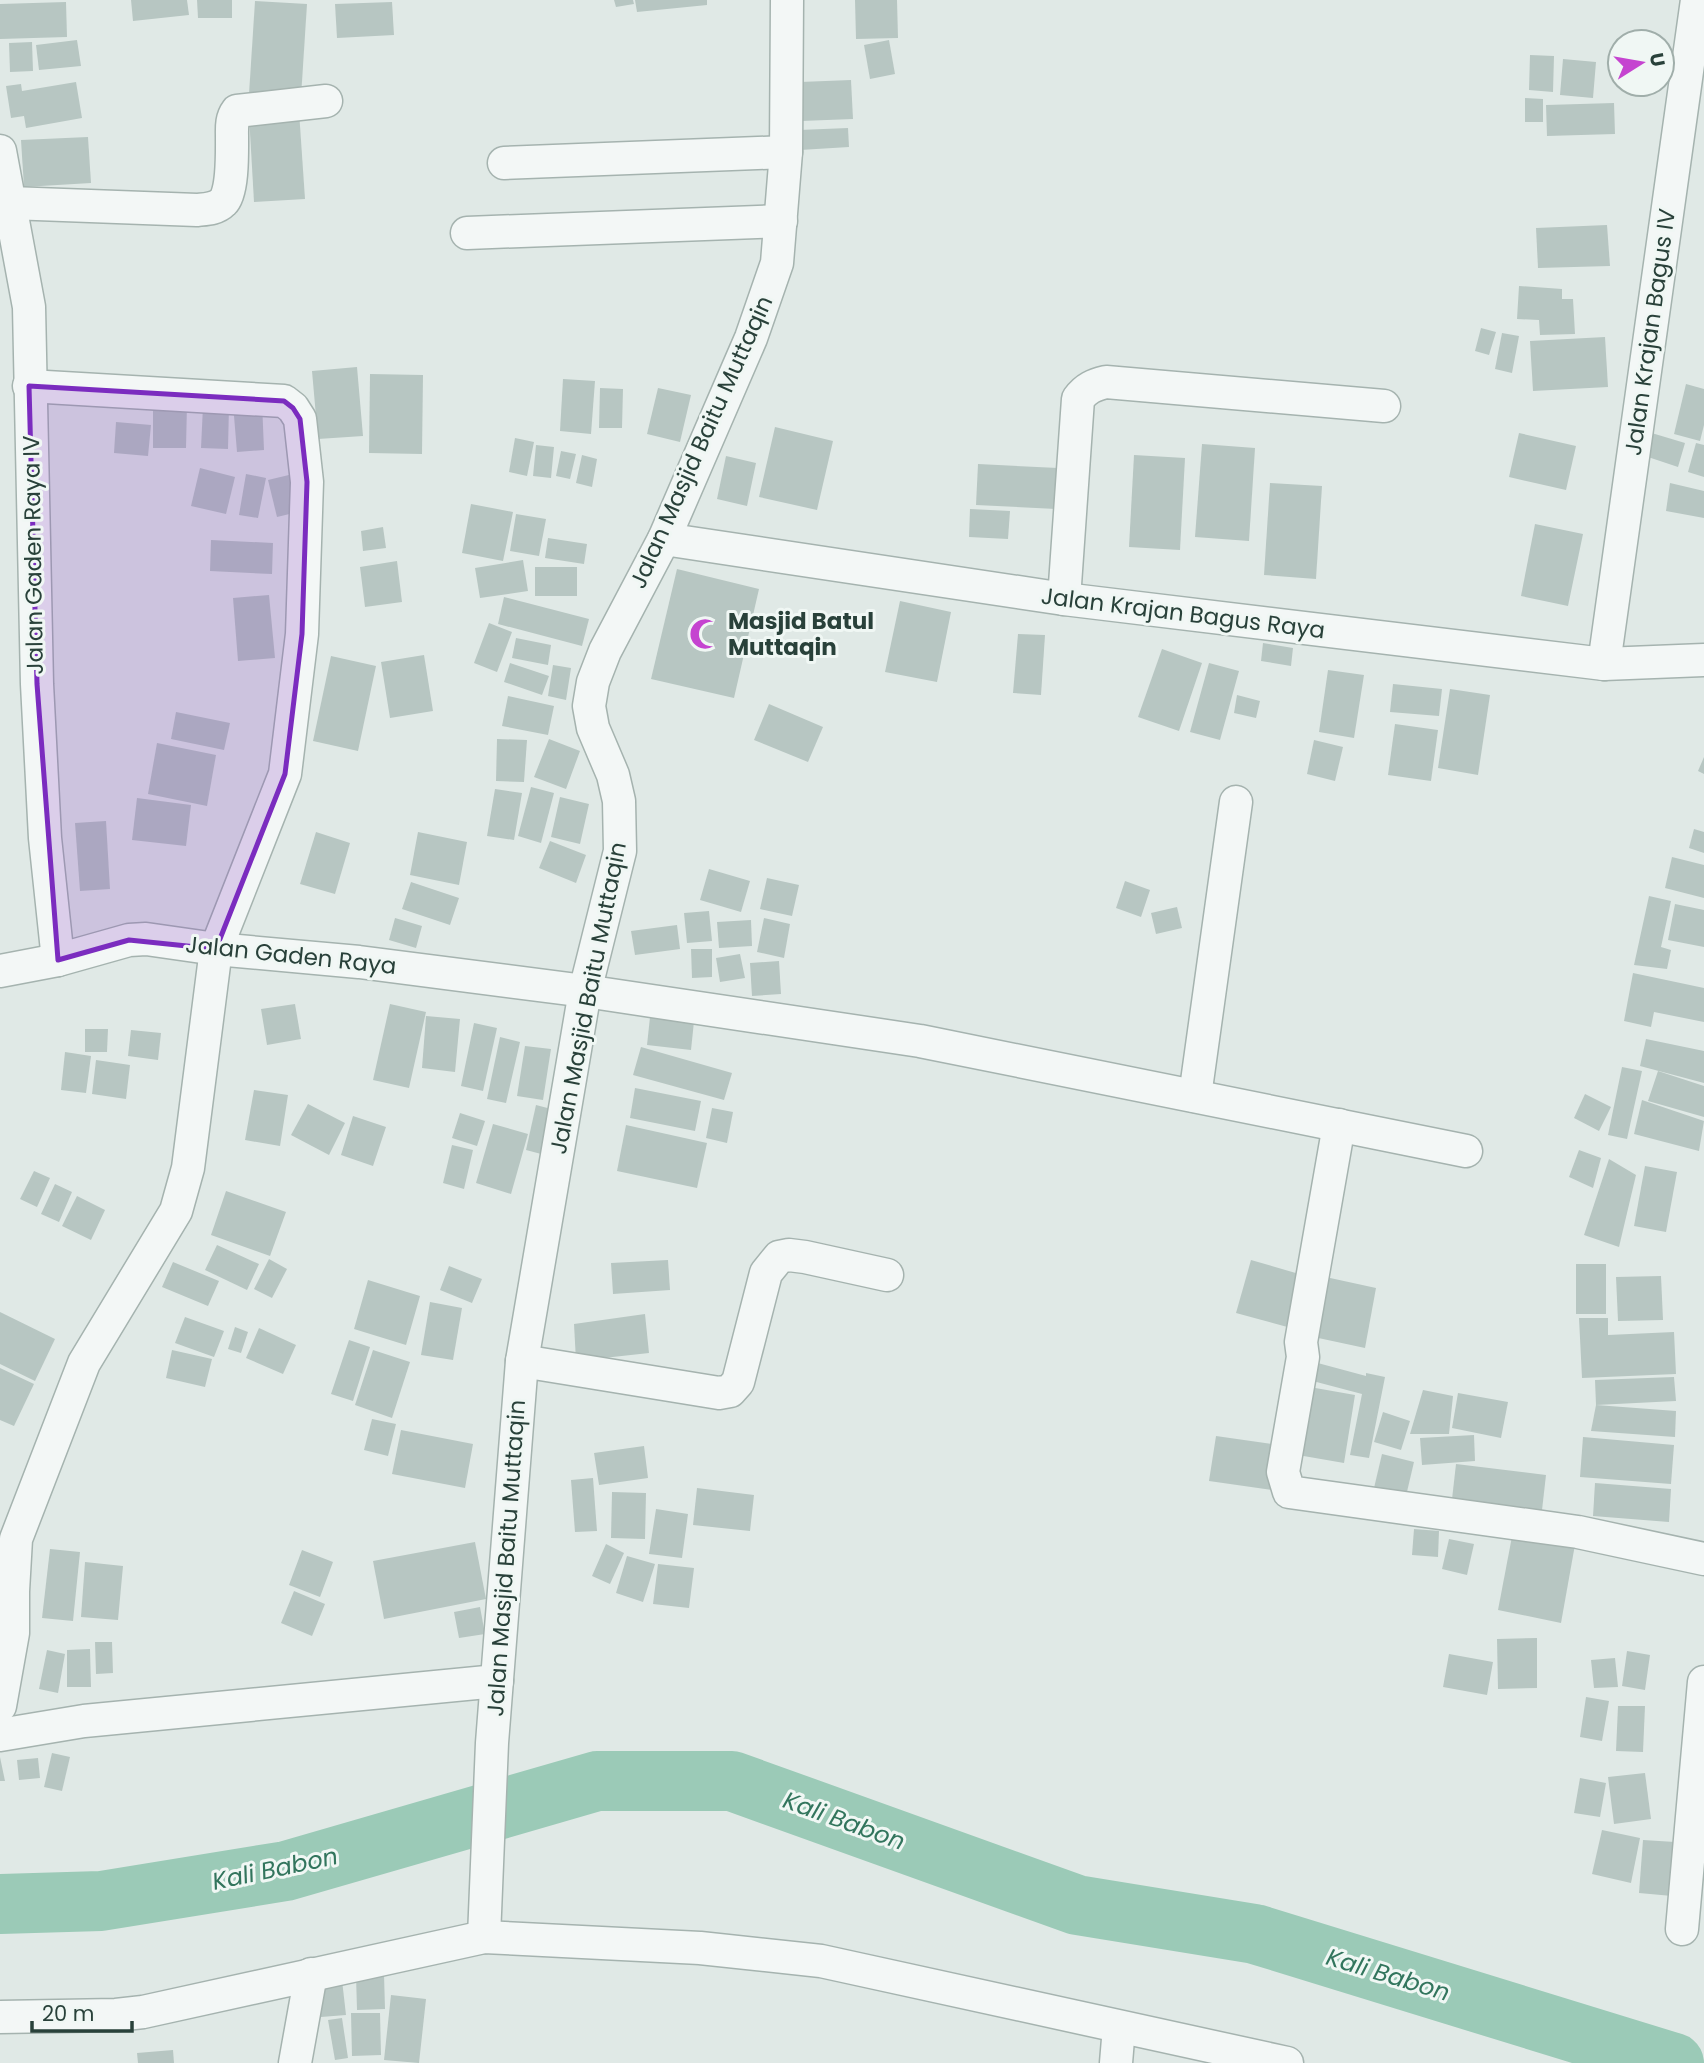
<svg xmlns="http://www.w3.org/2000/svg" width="1704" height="2063" viewBox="0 0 1704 2063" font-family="Poppins,sans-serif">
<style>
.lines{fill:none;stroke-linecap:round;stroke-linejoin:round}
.river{stroke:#9bcab7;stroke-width:60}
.building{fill:#b7c6c2}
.minor-casing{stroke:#a5b3af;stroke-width:35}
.minor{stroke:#f3f7f6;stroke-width:32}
.marked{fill:#7b2cbf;fill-opacity:0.2;stroke:#7b2cbf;stroke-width:5;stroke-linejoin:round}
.labels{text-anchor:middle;stroke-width:6;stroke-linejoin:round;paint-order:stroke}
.street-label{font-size:23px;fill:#29413a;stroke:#f0f7f4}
.poi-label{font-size:23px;font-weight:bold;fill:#29413a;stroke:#f0f7f4;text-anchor:start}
.water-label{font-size:24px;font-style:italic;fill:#32755d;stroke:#f0f7f4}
</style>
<rect width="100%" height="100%" fill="#e0e9e6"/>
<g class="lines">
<path class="river" d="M0,1904L101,1901L286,1871L597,1781H732L1077,1905L1255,1934L1674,2063"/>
</g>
<g class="building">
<path d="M131,0H187L189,15L133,21Z"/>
<path d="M197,0H232V18H198Z"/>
<path d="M614,0H633L634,4L616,7Z"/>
<path d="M635,0H707V5L637,12Z"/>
<path d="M855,0H897L898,38L856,39Z"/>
<path d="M255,1L307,4L301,97L249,94Z"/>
<path d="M66,2L67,37L0,39V4Z"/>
<path d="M392,2L394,35L337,38L335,4Z"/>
<path d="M77,40L81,66L39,70L36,45Z"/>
<path d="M889,40L895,74L870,79L864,45Z"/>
<path d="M32,42L33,71L10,72L9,43Z"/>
<path d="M1530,55L1554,56L1553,92L1529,90Z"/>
<path d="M1563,59L1596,62L1593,98L1560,95Z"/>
<path d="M851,80L853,119L801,121L800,82Z"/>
<path d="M76,82L82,118L26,128L24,116L11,118L6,86L21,84L22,91Z"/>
<path d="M1525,98L1543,99V122H1525Z"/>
<path d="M1614,103L1615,134L1547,136L1546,105Z"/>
<path d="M299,111L305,199L254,202L249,115Z"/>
<path d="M848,128L849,147L800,150L799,130Z"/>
<path d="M88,137L91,183L24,187L21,140Z"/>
<path d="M1607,225L1610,266L1538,268L1536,228Z"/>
<path d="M1519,286L1562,289V299H1573L1575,334L1540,335L1539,320L1517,319Z"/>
<path d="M1481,328L1496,332L1489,355L1475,351Z"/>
<path d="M1502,333L1519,336L1512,373L1495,369Z"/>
<path d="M1605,337L1608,387L1533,391L1530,341Z"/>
<path d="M357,367L363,436L318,439L312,371Z"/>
<path d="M370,374L423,375L422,454L369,453Z"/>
<path d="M563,379L595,381L591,434L560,431Z"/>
<path d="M1686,384L1704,389V425L1700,441L1674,434Z"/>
<path d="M600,388L623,389L622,428H599Z"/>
<path d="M658,388L691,395L680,442L647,434Z"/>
<path d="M262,402L264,450L237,452L233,404Z"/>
<path d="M153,404H187L186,448H153Z"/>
<path d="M203,406H229L228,449L201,448Z"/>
<path d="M116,422L151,425L148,456L114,453Z"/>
<path d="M775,427L833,441L817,510L759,497Z"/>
<path d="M1645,431L1685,443L1678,467L1639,454Z"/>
<path d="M1519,433L1576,446L1566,490L1509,477Z"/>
<path d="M515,438L534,442L527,476L509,472Z"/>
<path d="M1696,443L1704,445V477L1688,472Z"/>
<path d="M1202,444L1255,448L1249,541L1195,537Z"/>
<path d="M536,445L554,447L551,478L533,476Z"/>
<path d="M561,451L576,454L570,479L556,476Z"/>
<path d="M582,455L597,459L592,487L576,483Z"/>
<path d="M1134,455L1185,458L1180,550L1129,547Z"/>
<path d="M726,456L756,463L747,506L717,499Z"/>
<path d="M978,464L1058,468L1056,509L976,505Z"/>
<path d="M200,468L235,477L226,514L191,506Z"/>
<path d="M246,474L266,478L258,518L239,515Z"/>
<path d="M293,474L302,511L277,517L268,480Z"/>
<path d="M1270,483L1322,486L1316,579L1264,575Z"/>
<path d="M1670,483L1704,491V518L1666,511Z"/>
<path d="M471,504L513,512L503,561L462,553Z"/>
<path d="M970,509L1010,511L1008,539L969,537Z"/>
<path d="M516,514L546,519L539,556L510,551Z"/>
<path d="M1535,524L1583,534L1568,606L1521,596Z"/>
<path d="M383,527L386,548L363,551L361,531Z"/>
<path d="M548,538L587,544L584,564L545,558Z"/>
<path d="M211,540L273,543L272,574L210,571Z"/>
<path d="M523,560L528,591L480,598L475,568Z"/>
<path d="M397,561L402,602L365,607L360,567Z"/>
<rect x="535" y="567" width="42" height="29"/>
<path d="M677,569L759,589L734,698L651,679Z"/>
<path d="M269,595L275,658L238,661L233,598Z"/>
<path d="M504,597L589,619L582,646L498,624Z"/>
<path d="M900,601L951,612L937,682L885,672Z"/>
<path d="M489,623L512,632L497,672L474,663Z"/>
<path d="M1018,634L1045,635L1041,695L1013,693Z"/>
<path d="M516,638L551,645L548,665L512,658Z"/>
<path d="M1263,643L1293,648L1291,666L1261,661Z"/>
<path d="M1162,649L1202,663L1179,731L1138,717Z"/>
<path d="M424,655L433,711L390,718L381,662Z"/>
<path d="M331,656L376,666L358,751L313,741Z"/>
<path d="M510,663L549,676L542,695L504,682Z"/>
<path d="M1209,663L1239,671L1220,740L1190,732Z"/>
<path d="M553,665L571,668L566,700L548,696Z"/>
<path d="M1328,670L1364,675L1354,738L1319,732Z"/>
<path d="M1393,684L1442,689L1439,716L1390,712Z"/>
<path d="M1450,689L1490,695L1478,775L1438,768Z"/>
<path d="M1237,695L1260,701L1256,718L1234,713Z"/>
<path d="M508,696L554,706L548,735L502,726Z"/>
<path d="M769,704L823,727L808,762L754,740Z"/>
<path d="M176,712L230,723L224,750L171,739Z"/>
<path d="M1395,724L1438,730L1431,781L1388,775Z"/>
<path d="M497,739L527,740L524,782L496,781Z"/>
<path d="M549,739L580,751L566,789L534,777Z"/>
<path d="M1314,740L1343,747L1335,781L1307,774Z"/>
<path d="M157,743L216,755L207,806L148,794Z"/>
<path d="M1704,757V774L1698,771Z"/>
<path d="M531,787L554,793L541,843L518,836Z"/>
<path d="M495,789L522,793L514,840L487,836Z"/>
<path d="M560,797L589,804L580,844L551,837Z"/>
<path d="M137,798L191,805L186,846L132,840Z"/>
<path d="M106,821L110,889L80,891L75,823Z"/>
<path d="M1694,829L1704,832V853L1689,848Z"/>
<path d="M316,832L350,843L335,894L300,884Z"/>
<path d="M418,832L467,842L459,885L410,875Z"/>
<path d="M550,841L586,855L576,883L539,868Z"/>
<path d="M1672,857L1704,865V898L1665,888Z"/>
<path d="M709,869L750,881L741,912L700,900Z"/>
<path d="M767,878L799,885L792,916L760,909Z"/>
<path d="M1125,881L1150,890L1141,917L1116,908Z"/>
<path d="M411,882L459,898L450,925L402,909Z"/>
<path d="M1649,896L1671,901L1661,947L1671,950L1667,969L1634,965Z"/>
<path d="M1675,904L1704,910V947L1668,940Z"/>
<path d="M1177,907L1182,928L1156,934L1151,913Z"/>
<path d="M709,911L712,941L687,943L684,913Z"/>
<path d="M395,918L422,926L416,948L389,940Z"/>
<path d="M764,918L790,924L784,958L757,952Z"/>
<path d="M751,920L752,946L719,948L717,922Z"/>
<path d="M677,925L680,949L635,955L631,931Z"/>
<path d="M691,949H712V977L692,978Z"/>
<path d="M740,954L745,978L720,982L716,958Z"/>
<path d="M779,961L781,994L752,996L750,963Z"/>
<path d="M1633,973L1704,988V1022L1654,1012L1651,1027L1624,1021Z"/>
<path d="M295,1004L301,1039L267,1045L261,1009Z"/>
<path d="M390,1004L426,1012L409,1088L373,1080Z"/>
<path d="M651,1008L695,1012L691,1050L647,1045Z"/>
<path d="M426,1016L460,1019L455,1072L422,1068Z"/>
<path d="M474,1023L497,1028L483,1091L461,1086Z"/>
<path d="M85,1029H108L107,1052H85Z"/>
<path d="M131,1030L161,1033L158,1060L128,1056Z"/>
<path d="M500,1037L520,1042L506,1103L487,1099Z"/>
<path d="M1646,1039L1704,1051V1083L1640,1066Z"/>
<path d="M525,1046L551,1049L543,1100L517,1096Z"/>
<path d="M641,1047L732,1073L724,1100L633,1075Z"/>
<path d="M65,1052L91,1056L86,1093L61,1090Z"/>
<path d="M96,1060L130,1065L126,1099L92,1094Z"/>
<path d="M1622,1067L1642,1071L1627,1139L1608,1135Z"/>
<path d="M1658,1071L1704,1086V1117L1648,1101Z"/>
<path d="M635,1088L701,1101L695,1131L630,1118Z"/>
<path d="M254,1090L288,1095L280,1146L245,1140Z"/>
<path d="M1585,1094L1611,1107L1599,1131L1574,1118Z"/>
<path d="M1642,1100L1704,1121L1699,1151L1634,1134Z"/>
<path d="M308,1104L345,1123L329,1155L291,1135Z"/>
<path d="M536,1105L555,1110L545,1155L526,1150Z"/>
<path d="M712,1108L733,1112L727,1143L706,1138Z"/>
<path d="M460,1113L485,1121L477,1146L452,1138Z"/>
<path d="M353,1116L386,1127L373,1166L341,1155Z"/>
<path d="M493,1124L528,1134L511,1194L476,1183Z"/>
<path d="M626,1125L707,1143L697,1188L617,1171Z"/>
<path d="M452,1145L473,1150L464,1189L443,1183Z"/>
<path d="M1579,1150L1601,1158L1593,1188L1569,1177Z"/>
<path d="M1609,1159L1636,1175L1619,1247L1584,1235Z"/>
<path d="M1645,1166L1677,1172L1666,1232L1634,1226Z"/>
<path d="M34,1171L50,1178L37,1207L20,1199Z"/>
<path d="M55,1184L72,1192L59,1222L41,1214Z"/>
<path d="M226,1191L286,1212L270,1256L211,1235Z"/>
<path d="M77,1196L105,1210L91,1240L62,1226Z"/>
<path d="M217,1245L259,1264L247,1290L205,1270Z"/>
<path d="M269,1259L287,1269L272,1298L254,1289Z"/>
<path d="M668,1260L670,1290L613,1294L611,1263Z"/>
<path d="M1251,1260L1306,1276L1291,1328L1236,1313Z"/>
<path d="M173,1262L219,1281L208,1306L162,1287Z"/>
<rect x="1576" y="1264" width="30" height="50"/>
<path d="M449,1266L482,1279L472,1303L440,1290Z"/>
<path d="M1321,1276L1376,1288L1365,1348L1309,1336Z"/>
<path d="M1661,1276L1663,1320L1618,1321L1616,1277Z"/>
<path d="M368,1280L420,1296L406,1345L354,1329Z"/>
<path d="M430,1302L462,1308L453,1360L421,1355Z"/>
<path d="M0,1312L55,1339L35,1381L0,1364Z"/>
<path d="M645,1314L649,1353L576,1361L574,1324Z"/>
<path d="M185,1317L224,1331L214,1357L175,1343Z"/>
<path d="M1579,1318H1608V1335L1674,1332L1676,1374L1582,1378Z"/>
<path d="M235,1327L248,1332L241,1353L228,1349Z"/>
<path d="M259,1328L296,1345L283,1374L246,1358Z"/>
<path d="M349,1340L370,1347L353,1401L331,1394Z"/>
<path d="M172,1350L212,1359L205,1387L166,1378Z"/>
<path d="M373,1350L410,1362L392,1418L355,1405Z"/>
<path d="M1314,1362L1366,1376V1373L1385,1377L1369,1458L1350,1455L1362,1394L1309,1380Z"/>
<path d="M0,1368L34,1384L14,1426L0,1420Z"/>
<path d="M1674,1377L1676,1401L1596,1405L1595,1380Z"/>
<path d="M1304,1386L1355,1395L1344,1463L1292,1454Z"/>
<path d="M1423,1390L1453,1396L1449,1434H1410Z"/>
<path d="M1458,1393L1508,1402L1501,1438L1452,1428Z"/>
<path d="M1596,1405L1676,1411L1675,1437L1591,1431Z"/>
<path d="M1383,1412L1410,1421L1401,1450L1374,1442Z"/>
<path d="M372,1419L396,1424L388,1456L364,1450Z"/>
<path d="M401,1430L473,1444L465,1488L392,1474Z"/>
<path d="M1474,1435L1475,1461L1422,1465L1420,1438Z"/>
<path d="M1216,1436L1279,1445L1272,1490L1209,1481Z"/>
<path d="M1583,1437L1674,1445L1671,1484L1580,1477Z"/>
<path d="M644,1446L648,1478L599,1485L594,1453Z"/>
<path d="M1382,1454L1414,1462L1406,1496L1374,1488Z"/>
<path d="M1456,1464L1546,1475L1541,1519L1451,1508Z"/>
<path d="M593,1478L597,1531L575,1532L571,1480Z"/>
<path d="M1595,1483L1671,1489L1669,1522L1593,1516Z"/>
<path d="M697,1488L754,1495L750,1531L693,1525Z"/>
<path d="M612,1492L646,1493L645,1539L611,1538Z"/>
<path d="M656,1509L688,1514L682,1558L649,1554Z"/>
<path d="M1514,1526L1576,1539L1561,1623L1498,1610Z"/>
<path d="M1414,1529L1439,1531L1438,1557L1412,1555Z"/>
<path d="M1449,1539L1474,1544L1467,1575L1442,1569Z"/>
<path d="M475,1542L486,1599L384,1619L373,1561Z"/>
<path d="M606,1544L624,1553L610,1584L592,1576Z"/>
<path d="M50,1549L80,1552L73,1621L42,1618Z"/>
<path d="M302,1550L333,1562L320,1597L289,1585Z"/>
<path d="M627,1556L655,1564L643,1602L616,1593Z"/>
<path d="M85,1562L123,1566L118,1620L81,1617Z"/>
<path d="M658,1564L694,1568L689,1608L653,1604Z"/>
<path d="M294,1591L325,1604L312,1636L281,1623Z"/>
<path d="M480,1607L485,1634L459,1638L454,1612Z"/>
<path d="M1537,1638V1688L1498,1689L1497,1639Z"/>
<path d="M95,1642H112L113,1673L96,1674Z"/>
<path d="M90,1649L91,1687H67V1650Z"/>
<path d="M47,1650L65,1654L58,1693L39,1689Z"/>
<path d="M1627,1651L1650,1655L1645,1690L1622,1686Z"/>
<path d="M1449,1654L1493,1662L1487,1695L1443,1687Z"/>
<path d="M1615,1658L1618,1687L1594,1688L1591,1660Z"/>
<path d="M1586,1697L1609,1701L1602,1741L1580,1737Z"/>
<path d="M1618,1706H1645L1643,1752L1616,1751Z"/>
<path d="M52,1753L70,1757L62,1791L44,1787Z"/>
<path d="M0,1757L5,1781H0Z"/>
<path d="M38,1758L40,1778L19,1780L17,1760Z"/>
<path d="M1645,1773L1651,1819L1614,1824L1608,1777Z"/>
<path d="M1580,1778L1606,1783L1600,1817L1574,1813Z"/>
<path d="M1602,1830L1640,1838L1631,1883L1592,1874Z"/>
<path d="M1643,1840L1675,1842L1672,1896L1639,1893Z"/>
<path d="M384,1974L385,2009L357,2010L356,1975Z"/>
<path d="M342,1980L346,2015L321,2017L317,1983Z"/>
<path d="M391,1995L426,1999L419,2063L384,2060Z"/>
<path d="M351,2013H380L381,2055L352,2056Z"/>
<path d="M342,2018L348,2058L335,2060L328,2020Z"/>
<path d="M173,2050L174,2063H138L137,2053Z"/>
</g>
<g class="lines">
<defs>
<g id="minor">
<path d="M0,151L29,307L37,684L45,838L58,960"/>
<path d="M504,163L786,152"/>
<path d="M10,203L197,210C207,209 216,209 223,202C233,193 232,151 232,137C232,128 231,119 237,111L326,101"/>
<path d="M467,233L781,221"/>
<path d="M664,539L1064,599L1604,664L1704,660"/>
<path d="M1064,599L1078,399C1086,388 1094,385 1106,382L1384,406"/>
<path d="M1604,664L1697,0"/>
<path d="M0,971L58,960L129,940L146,939L216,949L359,962L585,991L920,1041L1466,1151"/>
<path d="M1195,1096L1236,802"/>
<path d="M1339,1125L1301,1342L1303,1357L1283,1472L1289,1492L1578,1532L1704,1559"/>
<path d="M522,1361L719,1393L730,1391L738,1382L766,1273L779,1257L789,1255L805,1257L887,1275"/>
<path d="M0,1706L13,1633V1591L16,1539L84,1363L176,1211L188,1168L216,949L285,774L302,634L307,482L300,419L293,408L284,401L29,386"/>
<path d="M0,1735L84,1721L497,1681"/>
<path d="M1682,1929L1704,1682"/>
<path d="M484,1937L492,1743L522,1361L585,991L620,851L619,801L613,775L593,728L589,706L593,682L605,651L664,539L751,338L777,263L786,152L787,0"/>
<path d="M0,2017L116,2015L143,2012L484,1937L700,1948L821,1961L1287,2063"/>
<path d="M295,2063L311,1974"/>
<path d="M1116,2063L1119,2027"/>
</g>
</defs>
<use href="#minor" class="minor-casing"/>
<use href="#minor" class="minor"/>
</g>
<path class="marked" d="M29,386L284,401L293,408L300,419L307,482L302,634L285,774L216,949L129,940L58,960L37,684Z"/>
<defs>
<symbol id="mosque-bare" viewBox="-9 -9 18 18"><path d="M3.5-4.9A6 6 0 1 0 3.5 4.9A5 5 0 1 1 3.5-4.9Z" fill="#c544d0" stroke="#f0f7f4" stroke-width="2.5" paint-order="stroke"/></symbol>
</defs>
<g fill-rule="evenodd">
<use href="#mosque-bare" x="683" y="612" width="44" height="44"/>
</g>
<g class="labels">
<g class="street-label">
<text transform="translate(1650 332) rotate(-82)" y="8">Jalan Krajan Bagus IV</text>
<text transform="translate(701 442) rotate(-66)" y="8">Jalan Masjid Baitu Muttaqin</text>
<text transform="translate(33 555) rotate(-91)" y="8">Jalan Gaden Raya IV</text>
<text transform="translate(1183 613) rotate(7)" y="8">Jalan Krajan Bagus Raya</text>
<text transform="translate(291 955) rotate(6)" y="8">Jalan Gaden Raya</text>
<text transform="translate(588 998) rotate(-79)" y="8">Jalan Masjid Baitu Muttaqin</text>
<text transform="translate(506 1558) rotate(-86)" y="8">Jalan Masjid Baitu Muttaqin</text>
</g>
<g class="poi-label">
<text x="728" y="629">Masjid Batul<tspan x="728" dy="26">Muttaqin</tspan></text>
</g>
<g class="water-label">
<text transform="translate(844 1821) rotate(20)" y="8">Kali Babon</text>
<text transform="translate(275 1869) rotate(-12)" y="8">Kali Babon</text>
<text transform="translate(1388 1975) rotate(17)" y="8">Kali Babon</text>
</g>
</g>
<g transform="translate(1641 63) rotate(79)"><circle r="33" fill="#f0f7f4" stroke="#a0aeaa" stroke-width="2"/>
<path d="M0-5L12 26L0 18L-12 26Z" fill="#c544d0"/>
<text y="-10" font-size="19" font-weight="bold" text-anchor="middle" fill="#29413a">U</text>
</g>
<path d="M32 2021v10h100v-10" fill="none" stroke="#29413a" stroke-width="3.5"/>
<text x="42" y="2021" font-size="21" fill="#29413a" stroke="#f0f7f4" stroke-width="5" paint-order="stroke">20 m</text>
</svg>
